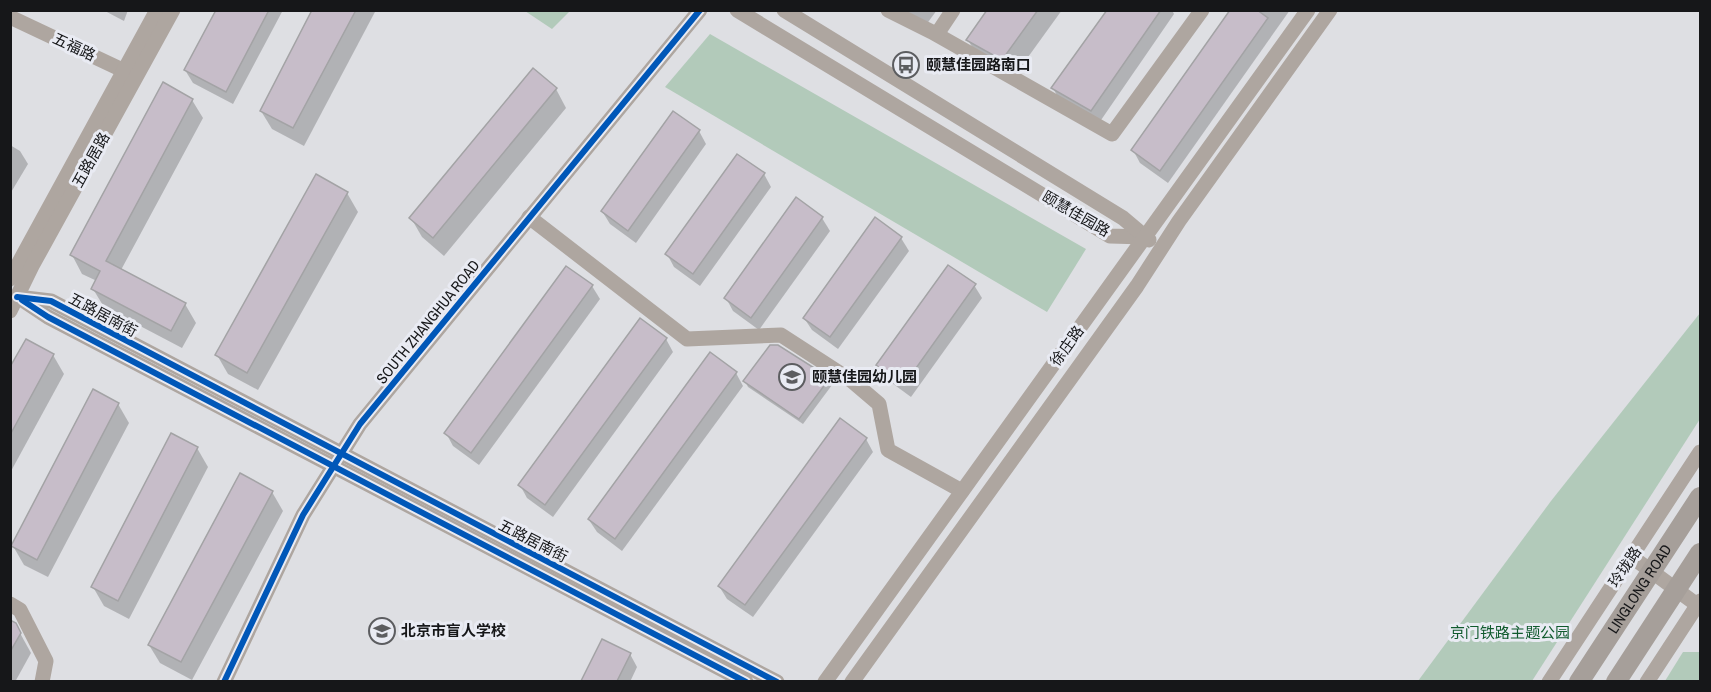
<svg xmlns="http://www.w3.org/2000/svg" width="1711" height="692" viewBox="0 0 1711 692" font-family="'Archivo Narrow','Noto Sans SC',sans-serif">
<style>
.green{fill:#b2caba}
.shadow{fill:#0003}
.building{fill:#c7bdc9;stroke:#a3a3a5;stroke-width:1.5}
.lines{fill:none;stroke-linecap:round;stroke-linejoin:round}
.minor{stroke:#aea6a0;stroke-width:15}
.major{stroke:#a69f9a;stroke-width:20}
.cycleway-casing{stroke:#e9ebf3;stroke-width:10}
.cycleway{stroke:#0057b8;stroke-width:6}
.labels{text-anchor:middle;stroke-width:6;stroke-linejoin:round;paint-order:stroke}
.street-label{font-size:15px;fill:#161719;stroke:#e9ebf3}
.poi-label{font-size:15px;font-weight:bold;fill:#161719;stroke:#e9ebf3;text-anchor:start}
.park-label{font-size:15px;fill:#0f5a2d;stroke:#e9ebf3}
</style>
<rect width="100%" height="100%" fill="#dedfe3"/>
<g class="green">
<path d="M525,11H570L552,29Z"/>
<path d="M710,34L1086,249L1047,312L665,87Z"/>
<path d="M1700,313V419L1532,681H1418L1551,501Z"/>
<path d="M1683,652H1700V681H1665Z"/>
</g>
<g class="shadow">
<path d="M103,10H128L124,21Z"/>
<path d="M217,10H283L233,104L193,83L185,70Z"/>
<path d="M314,10H376L304,146L272,129L261,111Z"/>
<path d="M890,10H937L923,29Z"/>
<path d="M989,10H1062L1013,78L979,59L968,40Z"/>
<path d="M1109,10H1172L1174,14L1099,123L1060,101L1053,88Z"/>
<path d="M1232,10H1290L1168,183L1140,163L1133,150Z"/>
<path d="M556,89L566,108L444,256L422,237L411,218Z"/>
<path d="M192,100L203,118L121,270L185,304L196,323L182,348L104,307L93,289L97,281L82,274L72,255Z"/>
<path d="M673,113L699,131L706,144L636,243L610,224L602,211Z"/>
<path d="M10,145L20,151L28,164L10,194Z"/>
<path d="M764,174L771,187L700,286L674,267L667,254Z"/>
<path d="M347,193L358,212L258,390L228,374L217,355Z"/>
<path d="M796,200L822,218L830,231L759,330L733,311L726,298Z"/>
<path d="M901,238L909,251L838,349L812,330L804,318Z"/>
<path d="M566,268L592,286L600,299L479,465L453,446L446,433Z"/>
<path d="M974,285L982,298L911,397L885,378L878,365Z"/>
<path d="M666,339L673,352L553,517L527,498L520,485Z"/>
<path d="M53,355L64,374L10,473V370Z"/>
<path d="M736,373L743,386L622,551L597,532L589,520Z"/>
<path d="M828,379L832,385L803,424L748,387L745,381Z"/>
<path d="M118,404L129,423L48,577L24,565L13,546Z"/>
<path d="M866,439L873,452L753,617L727,599L719,586Z"/>
<path d="M197,448L208,467L129,619L104,606L93,587Z"/>
<path d="M272,492L283,511L192,680L160,663L149,645Z"/>
<path d="M10,622L15,624L31,653L15,682H10Z"/>
<path d="M603,641L630,654L637,667L630,682H583Z"/>
</g>
<g class="building">
<path d="M216,10H269L226,92L184,70Z"/>
<path d="M312,10H356L293,128L260,111Z"/>
<path d="M987,10H1038L1002,60L966,40Z"/>
<path d="M1107,10H1161L1091,111L1051,88Z"/>
<path d="M1230,10H1257L1268,18L1160,171L1131,150Z"/>
<path d="M533,68L557,88L433,238L409,218Z"/>
<path d="M163,82L193,99L106,261L186,303L171,331L91,289L100,271L70,255Z"/>
<path d="M673,111L700,130L628,231L601,211Z"/>
<path d="M737,154L765,173L693,274L665,254Z"/>
<path d="M316,174L348,192L247,373L215,355Z"/>
<path d="M796,197L823,217L751,318L724,298Z"/>
<path d="M875,217L902,237L830,337L803,318Z"/>
<path d="M948,265L976,284L904,385L876,365Z"/>
<path d="M566,266L593,285L471,453L444,433Z"/>
<path d="M640,318L667,338L545,505L518,485Z"/>
<path d="M26,339L54,354L10,435V367Z"/>
<path d="M770,345H778L830,378L799,419L743,381Z"/>
<path d="M710,352L737,372L615,539L588,519Z"/>
<path d="M93,389L119,403L37,560L11,546Z"/>
<path d="M840,418L867,438L745,605L718,586Z"/>
<path d="M171,433L198,447L118,601L91,587Z"/>
<path d="M240,473L273,491L181,662L148,645Z"/>
<path d="M10,620L16,623L21,633L10,652Z"/>
<path d="M602,639L631,653L617,681H581Z"/>
</g>
<g class="lines">
<g class="minor">
<path d="M737,10L1110,236L1145,237"/>
<path d="M784,10L1123,218L1149,240"/>
<path d="M888,10L932,32L1112,134L1202,10"/>
<path d="M10,17L133,75"/>
<path d="M937,34L953,10"/>
<path d="M529,217L687,339L781,335L852,381L879,404L888,450L962,491"/>
<path d="M10,279L157,10"/>
<path d="M17,297L51,301L777,682"/>
<path d="M21,299L48,317L746,682"/>
<path d="M10,311L32,266L173,10"/>
<path d="M1632,557L1700,607"/>
<path d="M10,604L20,610L46,661L42,682"/>
<path d="M224,682L303,515L360,424L700,10"/>
<path d="M825,682L1308,10"/>
<path d="M852,682L1137,286L1179,221L1330,10"/>
<path d="M1549,682L1700,452"/>
<path d="M1647,682L1700,601"/>
</g>
<g class="major">
<path id="s1" d="M1579,682L1700,497"/>
<path d="M1616,682L1700,553"/>
</g>
<defs>
<g id="cycleway">
<path d="M17,297L51,301L777,682"/>
<path d="M22,300L48,317L746,682"/>
<path d="M224,682L303,515L360,424L700,10"/>
</g>
</defs>
<use href="#cycleway" class="cycleway-casing"/>
<use href="#cycleway" class="cycleway"/>
</g>
<defs>
<symbol id="bus-ring" viewBox="-11 -11 22 22"><circle r="9.5" fill="#e9ebf3" stroke="#5c5d60" stroke-width="1.5"/><path d="M-5-6H5V4H4V6H2V4H-2V6H-4V4H-5ZM-3.5-4V0h7V-4ZM-3.5 1.2v1.5H-2V1.2ZM2 1.2v1.5H3.5V1.2Z" fill="#5c5d60"/></symbol>
<symbol id="school-ring" viewBox="-11 -11 22 22"><circle r="9.5" fill="#e9ebf3" stroke="#5c5d60" stroke-width="1.5"/><path d="M0-5L7-2L0 1L-7-2ZM-4 1L0 2.5L4 1V4Q0 6-4 4Z" fill="#5c5d60"/></symbol>
</defs>
<g fill-rule="evenodd">
<use href="#bus-ring" x="891" y="50" width="30" height="30"/>
<use href="#school-ring" x="777" y="362" width="30" height="30"/>
<use href="#school-ring" x="367" y="616" width="30" height="30"/>
</g>
<g class="labels">
<g class="street-label">
<text transform="translate(74 47) rotate(25)" y="5">五福路</text>
<text transform="translate(91 160) rotate(-61)" y="5">五路居路</text>
<text transform="translate(1076 214) rotate(30)" y="5">颐慧佳园路</text>
<text transform="translate(103 315) rotate(28)" y="5">五路居南街</text>
<text transform="translate(428 322) rotate(-51)" y="5">SOUTH ZHANGHUA ROAD</text>
<text transform="translate(1067 346) rotate(-54)" y="5">徐庄路</text>
<text transform="translate(533 541) rotate(27)" y="5">五路居南街</text>
<text transform="translate(1625 567) rotate(-56)" y="5">玲珑路</text>
<text dy="5" stroke="none"><textPath href="#s1" startOffset="111">LINGLONG ROAD</textPath></text>
</g>
<g class="poi-label">
<text x="926" y="70">颐慧佳园路南口</text>
<text x="812" y="382">颐慧佳园幼儿园</text>
<text x="401" y="636">北京市盲人学校</text>
</g>
<g class="park-label">
<text x="1510" y="638">京门铁路主题公园</text>
</g>
</g>
<rect width="1711" height="692" fill="none" stroke="#161719" stroke-width="24"/>
</svg>
